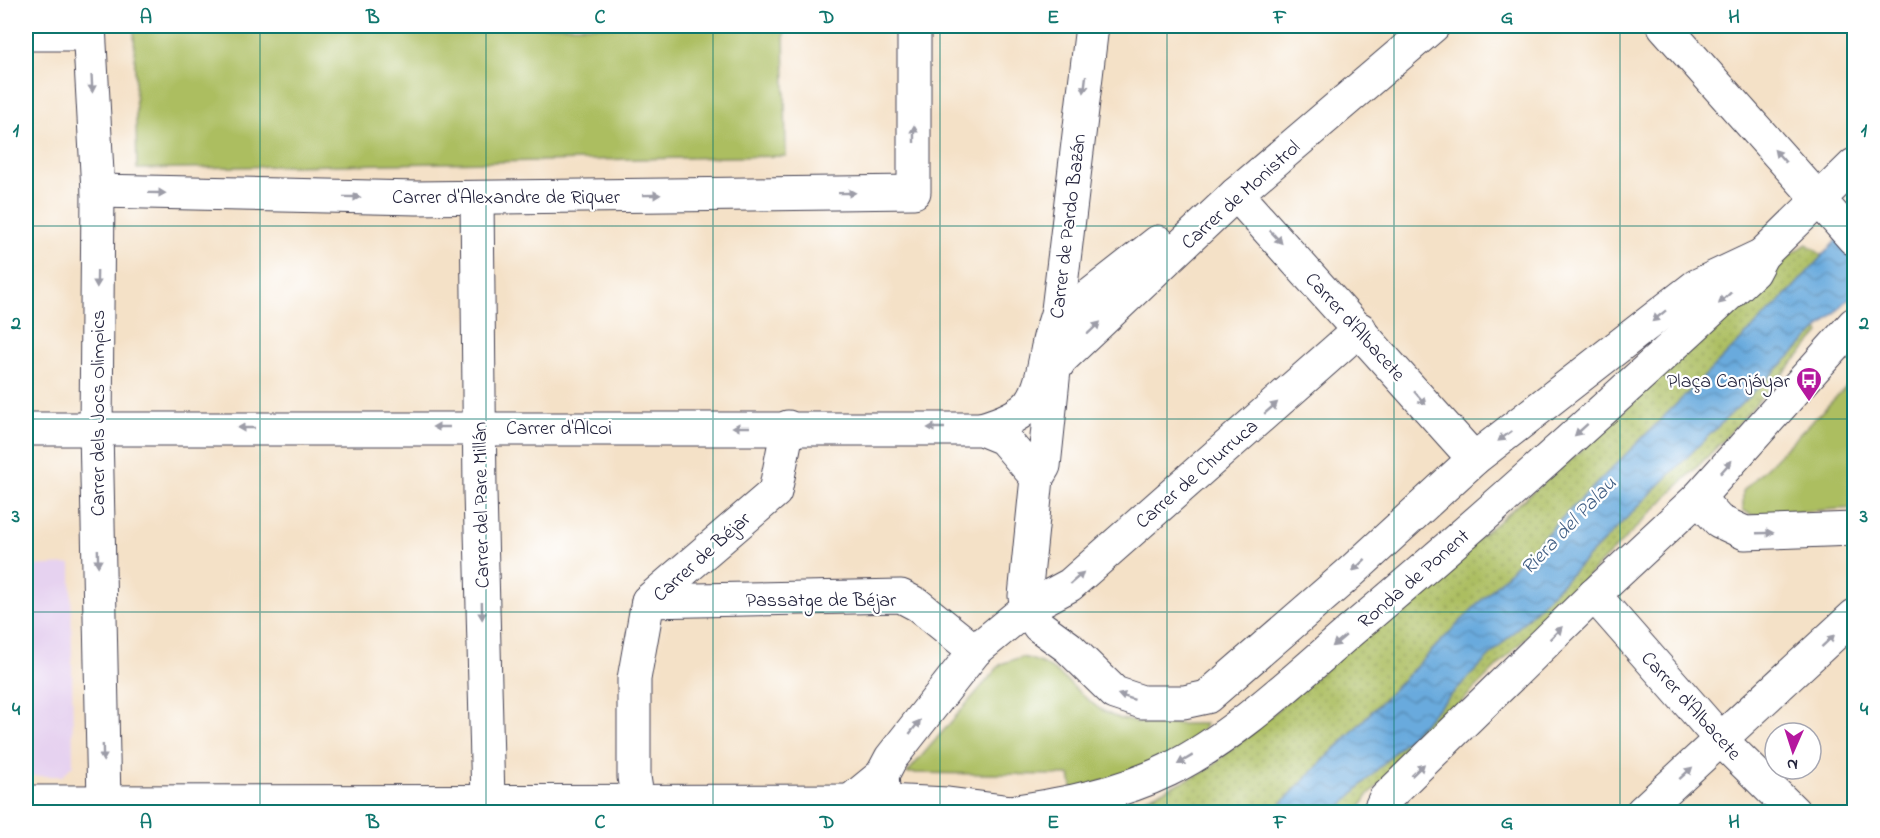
<svg xmlns="http://www.w3.org/2000/svg" width="1880" height="838" viewBox="0 0 1880 838" font-family="'Indie Flower',sans-serif">
<style>
.built{fill:#e6d2f0}
.grass{fill:url(#grass-dots);stroke:#67704e;stroke-width:1.5}
.garden{fill:#acbe61;stroke:#67704e;stroke-width:1.5}
.water{fill:url(#water-waves);stroke:#46668c;stroke-width:1.5}
.lines{fill:none;stroke-linecap:round;stroke-linejoin:round}
.minor-casing{stroke:#423f50;stroke-width:35}
.major-casing{stroke:#423f50;stroke-width:35}
.minor{stroke:#fff;stroke-width:33}
.major{stroke:#fff;stroke-width:33}
.oneway{fill:#9c9ca7}
.grid{fill:none;stroke:#0f766e;stroke-width:1.5;stroke-opacity:0.55}
.labels{text-anchor:middle;stroke-width:4.5;stroke-linejoin:round;paint-order:stroke}
.street-label{font-size:20px;fill:#22223b;stroke:#fff}
.poi-label{font-size:20px;fill:#22223b;stroke:#fff;text-anchor:end}
.water-label{font-size:21px;font-style:italic;fill:#425f84;stroke:#fff}
.neatline{fill:none;stroke:#0f766e;stroke-width:2}
.grid-label{font-size:20px;text-anchor:middle;font-weight:bold;fill:#0f766e}
</style>
<defs>
<pattern id="grass-dots" width="8" height="8" patternUnits="userSpaceOnUse" patternTransform="scale(1.5)"><rect width="8" height="8" fill="#acbe61"/><path d="M2 2h.1M6 6h.1" fill="none" stroke="#8c9a51" stroke-width="1.8" stroke-linecap="round"/></pattern>
<pattern id="water-waves" width="16" height="10" patternUnits="userSpaceOnUse" patternTransform="scale(1.5)"><rect width="16" height="10" fill="#69aadd"/><path d="M0 5q4-4 8 0t8 0" fill="none" stroke="#568ab4"/></pattern>
</defs>
<rect width="100%" height="100%" fill="#fff"/>
<filter id="ink" filterUnits="userSpaceOnUse"><feTurbulence type="fractalNoise" baseFrequency=".0167" numOctaves="2"/><feDisplacementMap in="SourceGraphic" scale="12" xChannelSelector="R" yChannelSelector="G"/><feConvolveMatrix kernelMatrix="1 2 1 2 8 2 1 2 1" color-interpolation-filters="sRGB"/></filter>
<filter id="wash" filterUnits="userSpaceOnUse"><feTurbulence type="fractalNoise" baseFrequency=".008" numOctaves="4" result="noise"/><feDisplacementMap in="SourceGraphic" scale="24" xChannelSelector="R" yChannelSelector="G"/><feGaussianBlur stdDeviation="1.35" result="paint"/><feColorMatrix in="noise" values="0 0 0 0 0 0 0 0 0 0 0 0 0 0 0 0 0 1.4 0 .05"/><feComposite in="paint" operator="in"/></filter>
<g filter="url(#wash)">
<rect width="100%" height="100%" fill="#f4e1c7"/>
<path class="built" d="M71,564L73,765L62,776H26V566Z"/>
<g class="grass">
<path d="M1807,244L1823,256L1792,289L1578,502L1273,812H1115L1206,771L1590,443L1790,255Z"/>
<path d="M1818,329L1820,333L1715,449L1369,794L1357,812H1335L1703,441Z"/>
</g>
<g class="garden">
<path d="M134,26H784L786,156L137,169Z"/>
<path d="M1854,379V508L1751,515L1743,510V491Z"/>
<path d="M1021,657C1062,664 1072,693 1105,712C1132,728 1175,723 1206,724L1190,749L1073,792L1070,775L907,773L1001,664Z"/>
</g>
<path class="water" d="M1854,221V293L1834,314L1703,441L1335,812H1273L1578,502L1792,289Z"/>
</g>
<g filter="url(#ink)">
<g class="lines">
<defs>
<g id="minor">
<path d="M89,26L98,191L96,430L104,802"/>
<path d="M1433,26L1236,194L1061,359L1054,370L1044,466L1037,478L1025,596L1027,608L1039,626L1068,647L1115,693L1142,702H1184L1207,697L1351,572L1474,459L1696,286L1762,255"/>
<path d="M1664,26L1854,239"/>
<path d="M26,34H89"/>
<path d="M98,191L417,198L914,192V26"/>
<path d="M1236,194L1474,459"/>
<path d="M477,198L480,492L488,800"/>
<path d="M1054,327L1079,304L1158,242"/>
<path d="M26,429H981L1003,438L1037,478"/>
<path d="M981,429C1037,413 1038,398 1048,346C1050,334 1055,322 1058,310L1092,26"/>
<path d="M1698,498L1719,521L1745,533L1854,529"/>
<path d="M1594,595L1722,741L1794,812"/>
<path d="M648,601L901,596L918,605L975,651"/>
<path d="M884,801L882,775L891,758L975,651L1027,608L1070,585L1360,329"/>
<path d="M638,803L634,777V679L648,601L775,492L788,427"/>
<path d="M1642,812L1854,616"/>
</g>
<g id="major">
<path d="M26,802L884,801L948,804L1012,812"/>
<path d="M843,807L882,775"/>
<path d="M1011,812C1064,804 1119,794 1168,770C1234,738 1299,675 1354,628C1491,513 1622,393 1753,272L1762,255L1854,165"/>
<path d="M1379,812L1385,799L1594,595L1698,498L1854,324"/>
</g>
</defs>
<use href="#minor" class="minor-casing"/>
<use href="#major" class="major-casing"/>
<use href="#minor" class="minor"/>
<use href="#major" class="major"/>
</g>
<defs><path id="oneway-solid" d="M-6-.8H1V-3.2L6.5 0L1 3.2V.8H-6Z" transform="scale(1.5)"/></defs>
<g class="oneway">
<use href="#oneway-solid" transform="translate(92 84) rotate(87)"/>
<use href="#oneway-solid" transform="translate(1085 84) rotate(97)"/>
<use href="#oneway-solid" transform="translate(914 134) rotate(-90)"/>
<use href="#oneway-solid" transform="translate(1780 156) rotate(-132)"/>
<use href="#oneway-solid" transform="translate(157 193) rotate(1)"/>
<use href="#oneway-solid" transform="translate(847 193) rotate(-1)"/>
<use href="#oneway-solid" transform="translate(652 195) rotate(-1)"/>
<use href="#oneway-solid" transform="translate(352 197) rotate(1)"/>
<use href="#oneway-solid" transform="translate(1276 237) rotate(47)"/>
<use href="#oneway-solid" transform="translate(97 279) rotate(91)"/>
<use href="#oneway-solid" transform="translate(1725 298) rotate(137)"/>
<use href="#oneway-solid" transform="translate(1659 316) rotate(141)"/>
<use href="#oneway-solid" transform="translate(1094 328) rotate(-43)"/>
<use href="#oneway-solid" transform="translate(1420 398) rotate(49)"/>
<use href="#oneway-solid" transform="translate(1271 408) rotate(-41)"/>
<use href="#oneway-solid" transform="translate(441 427) rotate(180)"/>
<use href="#oneway-solid" transform="translate(741 427) rotate(-180)"/>
<use href="#oneway-solid" transform="translate(246 428) rotate(180)"/>
<use href="#oneway-solid" transform="translate(936 428) rotate(-180)"/>
<use href="#oneway-solid" transform="translate(1581 430) rotate(138)"/>
<use href="#oneway-solid" transform="translate(1505 436) rotate(143)"/>
<use href="#oneway-solid" transform="translate(1726 467) rotate(-48)"/>
<use href="#oneway-solid" transform="translate(1765 533) rotate(-2)"/>
<use href="#oneway-solid" transform="translate(98 558) rotate(89)"/>
<use href="#oneway-solid" transform="translate(1359 565) rotate(137)"/>
<use href="#oneway-solid" transform="translate(1077 578) rotate(-41)"/>
<use href="#oneway-solid" transform="translate(482 611) rotate(89)"/>
<use href="#oneway-solid" transform="translate(1556 633) rotate(-45)"/>
<use href="#oneway-solid" transform="translate(1339 641) rotate(140)"/>
<use href="#oneway-solid" transform="translate(1828 641) rotate(-43)"/>
<use href="#oneway-solid" transform="translate(1126 697) rotate(-162)"/>
<use href="#oneway-solid" transform="translate(915 727) rotate(-52)"/>
<use href="#oneway-solid" transform="translate(103 753) rotate(89)"/>
<use href="#oneway-solid" transform="translate(1185 760) rotate(149)"/>
<use href="#oneway-solid" transform="translate(1418 770) rotate(-43)"/>
<use href="#oneway-solid" transform="translate(1686 773) rotate(-42)"/>
</g>
</g>
<path class="grid" d="M260,26V812M486,26V812M713,26V812M940,26V812M1167,26V812M1394,26V812M1620,26V812M26,226H1854M26,419H1854M26,612H1854"/>
<defs>
<symbol id="bus-pin" viewBox="-11 -11 22 30"><path d="M0 17L-7.5 6A9.5 9.5 0 1 1 7.5 6Z" fill="#b5179e" stroke="#fff"/><path d="M-5-6H5V4H4V6H2V4H-2V6H-4V4H-5ZM-3.5-4V0h7V-4ZM-3.5 1.2v1.5H-2V1.2ZM2 1.2v1.5H3.5V1.2Z" fill="#fff"/></symbol>
</defs>
<g fill-rule="evenodd">
<use href="#bus-pin" x="1794" y="365" width="30" height="40"/>
</g>
<g class="labels">
<g class="street-label">
<text transform="translate(1240 194) rotate(-42)" y="7">Carrer de Monistrol</text>
<text x="506" y="203">Carrer d'Alexandre de Riquer</text>
<text transform="translate(1067 226) rotate(-83)" y="7">Carrer de Pardo Bazán</text>
<text transform="translate(1356 326) rotate(48)" y="7">Carrer d'Albacete</text>
<text transform="translate(97 413) rotate(-90)" y="7">Carrer dels Jocs Olimpics</text>
<text x="559" y="434">Carrer d'Alcoi</text>
<text transform="translate(1196 473) rotate(-41)" y="7">Carrer de Churruca</text>
<text transform="translate(480 505) rotate(-91)" y="7">Carrer del Pare Millán</text>
<text transform="translate(701 556) rotate(-42)" y="7">Carrer de Béjar</text>
<text transform="translate(1413 578) rotate(-41)" y="7">Ronda de Ponent</text>
<text x="821" y="606">Passatge de Béjar</text>
<text transform="translate(1692 705) rotate(48)" y="7">Carrer d'Albacete</text>
</g>
<g class="poi-label">
<text x="1790" y="387">Plaça Canjáyar</text>
</g>
<g class="water-label">
<text transform="translate(1568 525) rotate(-46)" y="7">Riera del Palau</text>
</g>
</g>
<rect width="1880" height="838" fill="none" stroke="#fff" stroke-width="66"/>
<g transform="translate(1793 751) rotate(183)"><circle r="28" fill="#ffffff" stroke="#a7a7b1" stroke-width="1.5"/>
<path d="M0-4.5L10 22L0 15L-10 22Z" fill="#b5179e"/>
<text y="-9" font-size="16" font-weight="bold" text-anchor="middle" fill="#22223b">N</text>
</g>
<rect x="33" y="33" width="1814" height="772" class="neatline"/>
<g class="grid-label">
<text x="146" y="23">A</text>
<text x="373" y="23">B</text>
<text x="600" y="23">C</text>
<text x="827" y="23">D</text>
<text x="1053" y="23">E</text>
<text x="1280" y="23">F</text>
<text x="1507" y="23">G</text>
<text x="1734" y="23">H</text>
<text x="16" y="136">1</text>
<text x="1864" y="136">1</text>
<text x="16" y="329">2</text>
<text x="1864" y="329">2</text>
<text x="16" y="522">3</text>
<text x="1864" y="522">3</text>
<text x="16" y="715">4</text>
<text x="1864" y="715">4</text>
<text x="146" y="828">A</text>
<text x="373" y="828">B</text>
<text x="600" y="828">C</text>
<text x="827" y="828">D</text>
<text x="1053" y="828">E</text>
<text x="1280" y="828">F</text>
<text x="1507" y="828">G</text>
<text x="1734" y="828">H</text>
</g>
</svg>
